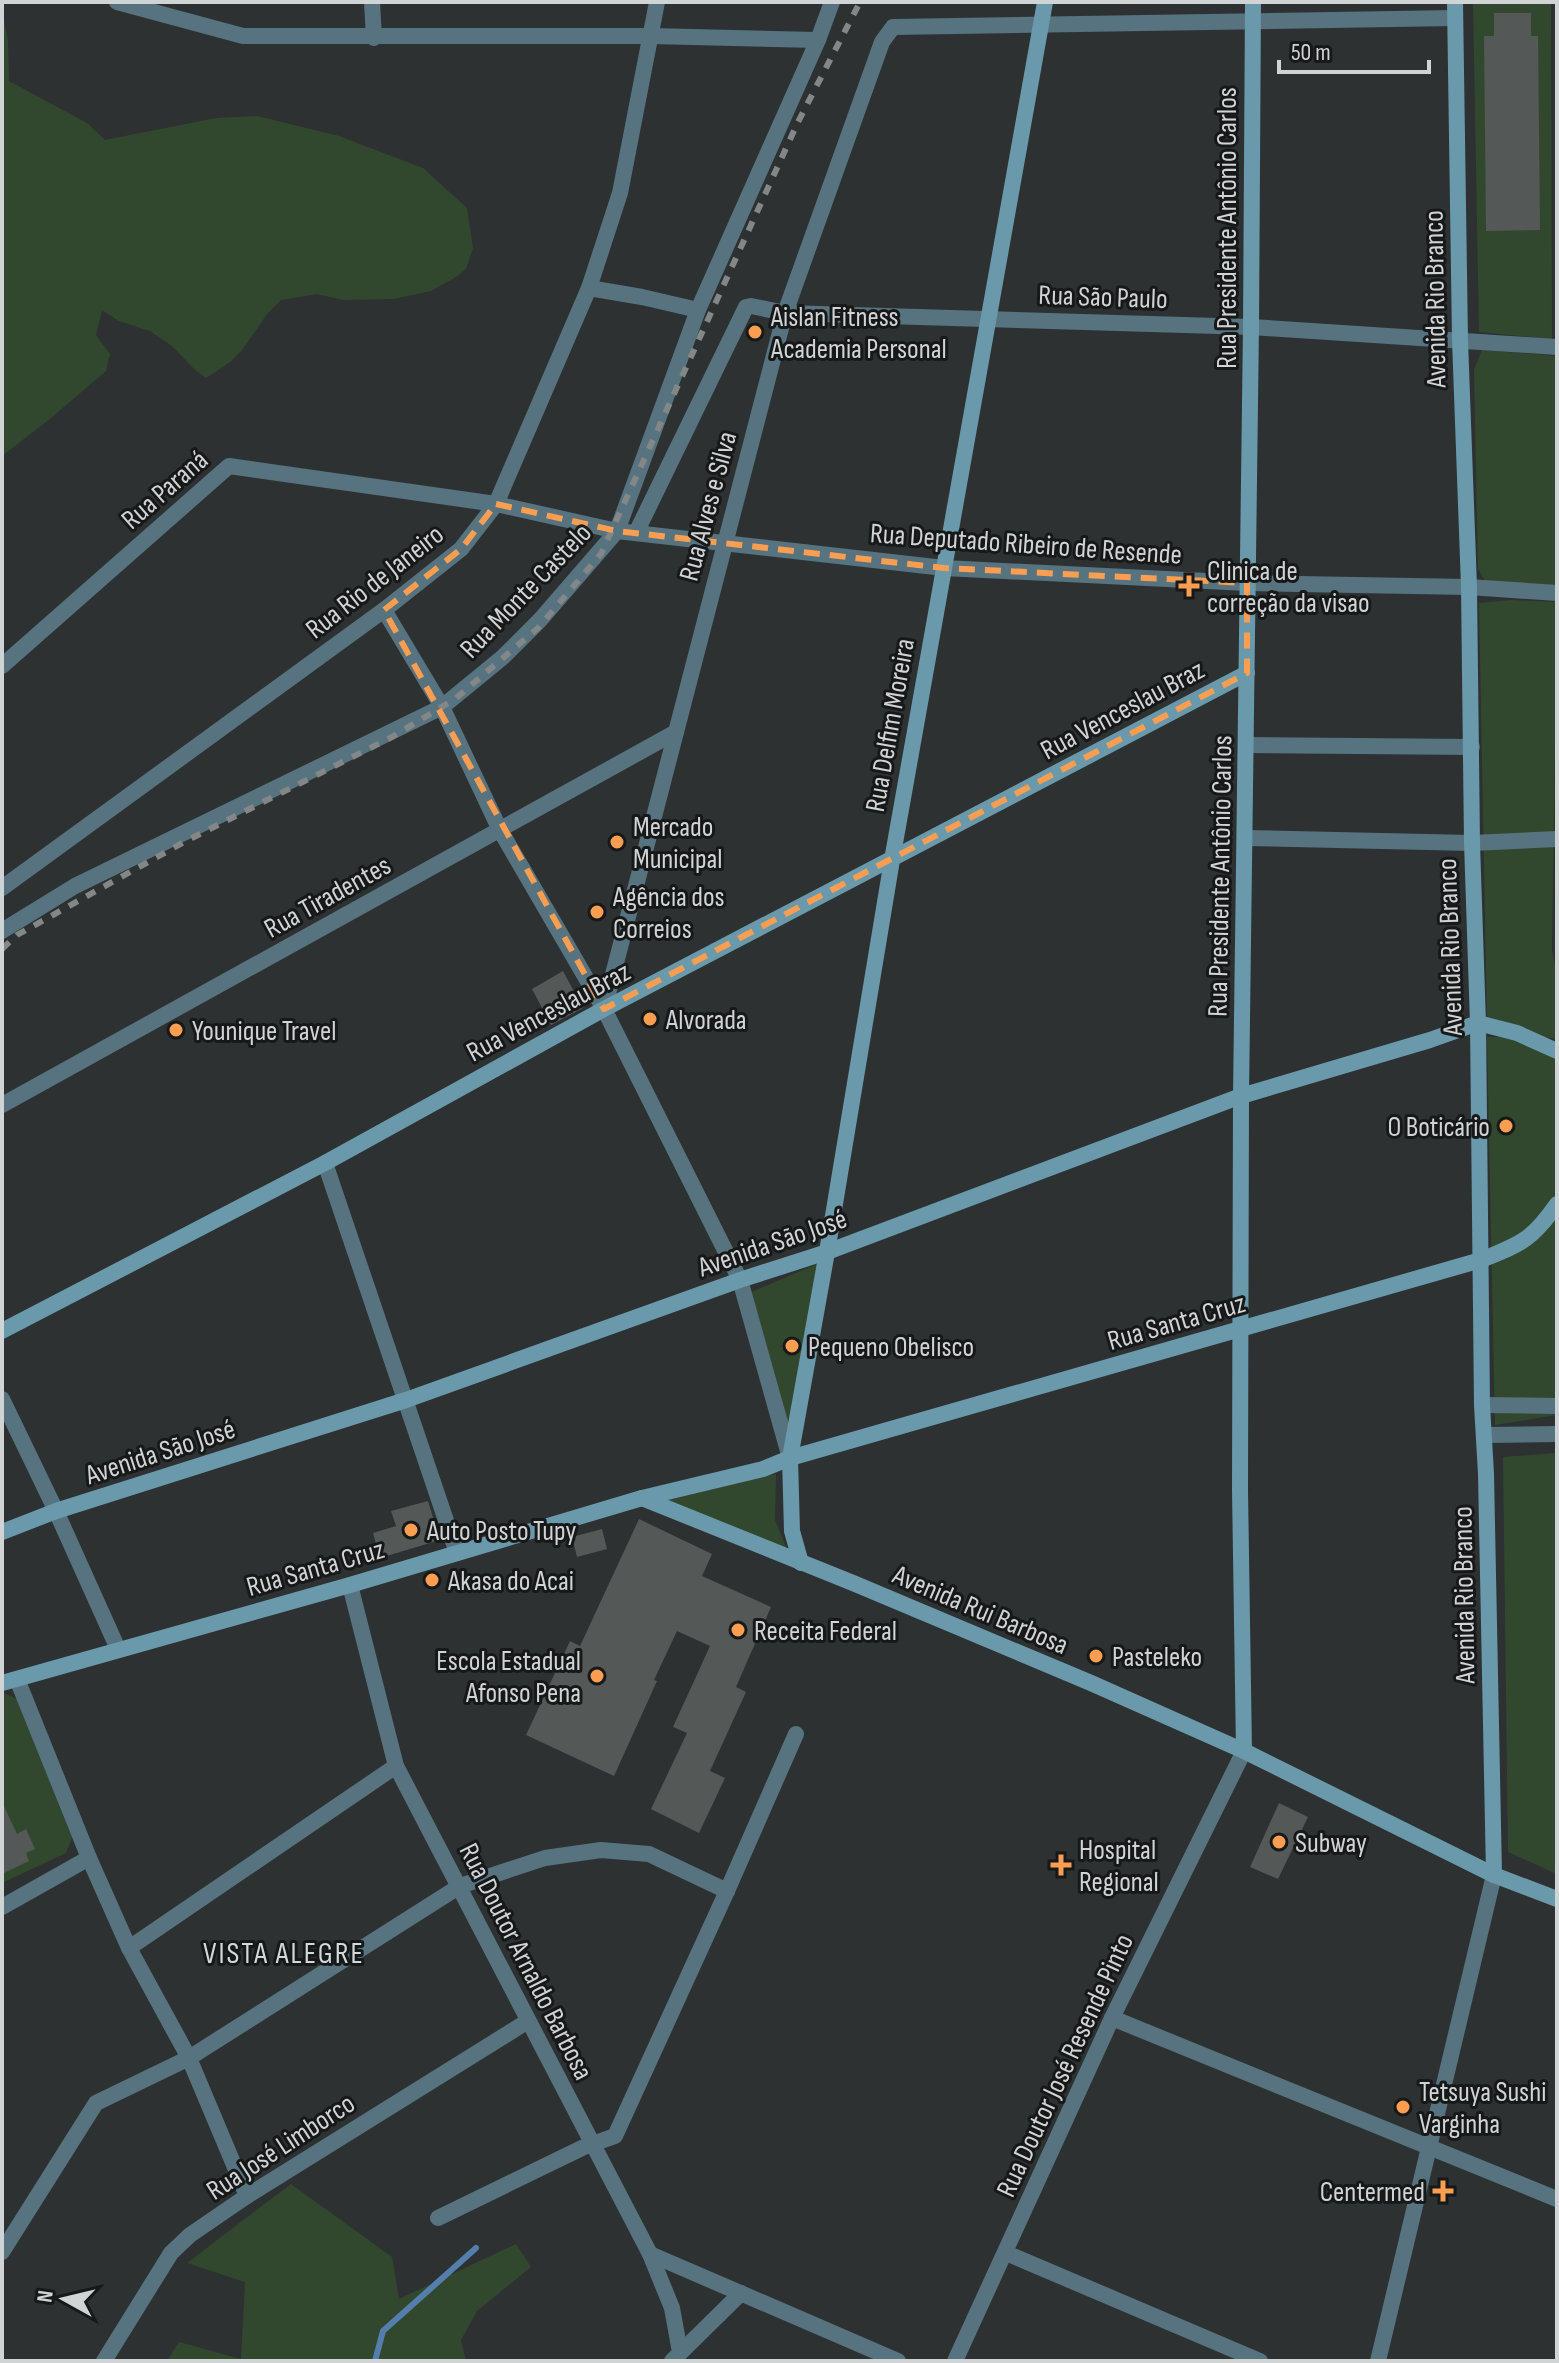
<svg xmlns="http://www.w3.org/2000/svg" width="1559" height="2363" viewBox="0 0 1559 2363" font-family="'Sofia Sans Condensed',sans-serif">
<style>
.green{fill:#32482e}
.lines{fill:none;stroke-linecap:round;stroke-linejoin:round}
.stream{stroke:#547eac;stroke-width:6}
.building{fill:#545856}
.street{stroke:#56737f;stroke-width:16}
.secondary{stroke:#6999ab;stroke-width:16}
.rail{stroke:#848787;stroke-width:6;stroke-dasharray:10 10;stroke-linecap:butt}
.marked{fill:none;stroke:#fc9e52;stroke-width:6;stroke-dasharray:16 10;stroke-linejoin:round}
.poi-dot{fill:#fc9e52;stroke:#171919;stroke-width:3}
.labels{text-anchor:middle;stroke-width:6;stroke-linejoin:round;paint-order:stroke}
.street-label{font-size:28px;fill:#d1d4d4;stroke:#171919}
.poi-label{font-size:28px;fill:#d1d4d4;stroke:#171919;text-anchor:start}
.neighbourhood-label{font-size:30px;letter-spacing:2px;fill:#d3d8d8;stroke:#171919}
</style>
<rect width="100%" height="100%" fill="#2d3131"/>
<g class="green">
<path d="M1473,2H1551L1552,339L1479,332Z"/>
<path d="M2,10L8,40L9,81L87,123L105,140L216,118L257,116L339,136L423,168L467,208L473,248L466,269L456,277L431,291L393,299L343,300L317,294L281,300L268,313L242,350L230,362L206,378L195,370L172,346L150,331L119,321L102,310L96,335L110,354L106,371L51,418L2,456Z"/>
<path d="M1482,350L1557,356V588L1488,586L1478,569L1474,370Z"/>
<path d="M1511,600L1557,602L1552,950L1557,975V1039L1517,1033L1487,1024L1479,603Z"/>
<path d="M1487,1037H1507L1557,1050V1415L1495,1425Z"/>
<path d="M822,1262L789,1444L749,1293Z"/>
<path d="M1557,1453V1874L1508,1852L1503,1457Z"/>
<path d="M776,1474L775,1520L787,1549L667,1500Z"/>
<path d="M2,1692L17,1699L72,1838L66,1853L2,1883Z"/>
<path d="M291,2184L392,2257L399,2299L516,2244L531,2267L477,2311L461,2340L466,2361H167L179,2342L241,2359L245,2282L187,2263Z"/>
</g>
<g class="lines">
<path class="stream" d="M375,2361L383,2331L476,2248"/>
</g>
<g class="building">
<path d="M1494,13H1531V36H1538L1540,230L1486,231L1484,36H1494Z"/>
<path d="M563,971L583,1008L551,1025L532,989Z"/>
<path d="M428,1501L440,1540L380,1558L373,1533L396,1526L391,1511Z"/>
<path d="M639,1519L712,1554L702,1576L771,1607L736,1687L746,1692L710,1771L725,1778L699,1833L651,1809L687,1733L673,1727L710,1646L677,1631L654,1680L657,1681L614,1776L526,1735L570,1641L580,1646Z"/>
<path d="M602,1529L607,1549L577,1557L572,1537Z"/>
<path d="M2,1802L17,1834L26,1829L35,1849L26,1853L29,1861L2,1874Z"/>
<path d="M1279,1803L1308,1817L1278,1879L1250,1867Z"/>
</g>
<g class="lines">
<g class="street">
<path d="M117,2L243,36H651L818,40"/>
<path d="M372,2L374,38"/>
<path d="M589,288L642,297L698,310"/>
<path d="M636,533L746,307L751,306L785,313L1251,327L1557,347"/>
<path d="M384,610L442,707L500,830L604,1009L740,1280L790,1458"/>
<path d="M2,666L229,466L496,504L617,531L944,568L1247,583L1469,587L1557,593"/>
<path d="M1246,745L1472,747"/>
<path d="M1246,838L1472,843L1557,839"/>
<path d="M2,888L384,610L461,549L496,504L589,288L620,193L657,2"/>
<path d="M2,931L75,886L442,707L503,657L540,620L617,531L698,310L818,40L832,2"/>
<path d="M604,1009L785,313L882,42L893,27L1455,18"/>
<path d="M2,1105L676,732"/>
<path d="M325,1163L457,1553"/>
<path d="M2,1399L56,1511L118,1649"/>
<path d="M1482,1405L1557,1406"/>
<path d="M1484,1435L1557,1434"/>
<path d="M350,1585L396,1766L650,2254L672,2308L680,2352"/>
<path d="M17,1679L89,1858L129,1948L189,2058L247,2196"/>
<path d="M2,1907L89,1858"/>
<path d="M129,1948L396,1766"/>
<path d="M1112,2018L1557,2199"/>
<path d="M438,2218L584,2147L615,2136L727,1891L796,1734"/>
<path d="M2,2252L96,2103L189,2058L460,1886L545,1858L601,1850L649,1854L727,1891"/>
<path d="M1006,2253L1260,2361"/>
<path d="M650,2254L898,2361"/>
<path d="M104,2361L171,2253L190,2235L247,2196L528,2021"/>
<path d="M672,2361L741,2293"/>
<path d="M955,2361L1112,2018L1244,1751"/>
<path d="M1378,2361L1494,1875"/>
</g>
<g class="secondary">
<path d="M1455,2L1460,340L1469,587L1472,843L1478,1023L1482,1405L1486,1474L1494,1875"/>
<path d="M2,1331L325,1163L604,1009L1247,673"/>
<path d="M642,1498L853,1583L1091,1683L1244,1751L1494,1875L1557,1899"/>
<path d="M2,1532L56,1511L406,1400L740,1280L827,1252L1241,1096L1430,1040L1478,1023L1517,1033L1557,1051"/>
<path d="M801,1563L792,1531L790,1458L827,1252L892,860L1045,2"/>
<path d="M2,1683L350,1585L642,1498L763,1469L790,1458L1481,1260C1521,1244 1532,1240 1557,1204"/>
<path d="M1244,1751L1240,1490L1241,1096L1251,327L1253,2"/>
</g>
<path class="rail" d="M2,949L17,935L184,842L392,737L455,699L538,628L601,554L798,122L860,2"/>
</g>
<path class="marked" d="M496,504L617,531L944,568L1247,583V673L604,1009L384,610L461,549Z"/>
<g class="poi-dot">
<circle cx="755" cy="332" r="8"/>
<path d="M1185 574h8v8h8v8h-8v8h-8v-8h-8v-8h8z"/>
<circle cx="617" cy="842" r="8"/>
<circle cx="597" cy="912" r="8"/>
<circle cx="650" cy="1019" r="8"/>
<circle cx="176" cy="1030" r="8"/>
<circle cx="1506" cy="1126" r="8"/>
<circle cx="792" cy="1346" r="8"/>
<circle cx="411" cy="1530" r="8"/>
<circle cx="432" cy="1580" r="8"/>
<circle cx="738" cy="1630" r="8"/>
<circle cx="1096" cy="1656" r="8"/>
<circle cx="597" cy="1676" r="8"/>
<circle cx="1279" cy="1842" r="8"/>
<path d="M1057 1853h8v8h8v8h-8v8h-8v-8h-8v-8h8z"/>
<circle cx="1403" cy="2107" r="8"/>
<path d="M1439 2179h8v8h8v8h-8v8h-8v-8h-8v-8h8z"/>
</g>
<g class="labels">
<g class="street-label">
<text transform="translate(1226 228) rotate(-90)" y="10">Rua Presidente Antônio Carlos</text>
<text transform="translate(1103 296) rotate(2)" y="10">Rua São Paulo</text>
<text transform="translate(1434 299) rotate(-91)" y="10">Avenida Rio Branco</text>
<text transform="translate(164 489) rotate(-41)" y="10">Rua Paraná</text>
<text transform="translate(707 506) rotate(-75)" y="10">Rua Alves e Silva</text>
<text transform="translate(1026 543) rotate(4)" y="10">Rua Deputado Ribeiro de Resende</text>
<text transform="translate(374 581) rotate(-38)" y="10">Rua Rio de Janeiro</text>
<text transform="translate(525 590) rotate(-46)" y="10">Rua Monte Castelo</text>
<text transform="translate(1122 709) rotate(-28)" y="10">Rua Venceslau Braz</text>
<text transform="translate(889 725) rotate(-80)" y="10">Rua Delfim Moreira</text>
<text transform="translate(1219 876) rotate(-89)" y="10">Rua Presidente Antônio Carlos</text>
<text transform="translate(327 896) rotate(-29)" y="10">Rua Tiradentes</text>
<text transform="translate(1449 947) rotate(-92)" y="10">Avenida Rio Branco</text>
<text transform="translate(548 1011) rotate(-28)" y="10">Rua Venceslau Braz</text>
<text transform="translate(772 1242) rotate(-19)" y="10">Avenida São José</text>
<text transform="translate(1176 1321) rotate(-16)" y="10">Rua Santa Cruz</text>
<text transform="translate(160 1451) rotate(-18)" y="10">Avenida São José</text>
<text transform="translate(315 1567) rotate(-16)" y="10">Rua Santa Cruz</text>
<text transform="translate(1463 1595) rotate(-91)" y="10">Avenida Rio Branco</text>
<text transform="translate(981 1609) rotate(23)" y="10">Avenida Rui Barbosa</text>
<text transform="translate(527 1961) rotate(63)" y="10">Rua Doutor Arnaldo Barbosa</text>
<text transform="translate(1064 2065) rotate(-65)" y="10">Rua Doutor José Resende Pinto</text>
<text transform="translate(280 2146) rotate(-33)" y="10">Rua José Limborco</text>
</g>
<g class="poi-label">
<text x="771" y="326">Aislan Fitness<tspan x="771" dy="32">Academia Personal</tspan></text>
<text x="1207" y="580">Clinica de<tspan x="1207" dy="32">correção da visao</tspan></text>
<text x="633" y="836">Mercado<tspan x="633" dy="32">Municipal</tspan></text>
<text x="613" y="906">Agência dos<tspan x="613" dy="32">Correios</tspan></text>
<text x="666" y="1029">Alvorada</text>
<text x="192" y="1040">Younique Travel</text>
<text x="1490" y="1136" text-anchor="end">O Boticário</text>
<text x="808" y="1356">Pequeno Obelisco</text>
<text x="427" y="1540">Auto Posto Tupy</text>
<text x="448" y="1590">Akasa do Acai</text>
<text x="754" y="1640">Receita Federal</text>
<text x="1112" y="1666">Pasteleko</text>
<text x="581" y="1670" text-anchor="end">Escola Estadual<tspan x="581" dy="32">Afonso Pena</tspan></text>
<text x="1295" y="1852">Subway</text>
<text x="1079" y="1859">Hospital<tspan x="1079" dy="32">Regional</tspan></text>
<text x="1419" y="2101">Tetsuya Sushi<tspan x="1419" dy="32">Varginha</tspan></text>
<text x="1425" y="2201" text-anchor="end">Centermed</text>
</g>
<g class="neighbourhood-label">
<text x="284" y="1963">VISTA ALEGRE</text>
</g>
</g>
<rect width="1559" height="2363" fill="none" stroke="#d1d4d4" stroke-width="8"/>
<g transform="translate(64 2299) rotate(278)" stroke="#171919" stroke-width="6" paint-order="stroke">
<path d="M0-6L14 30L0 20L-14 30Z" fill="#d1d4d4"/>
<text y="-12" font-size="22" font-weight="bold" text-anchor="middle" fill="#d1d4d4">N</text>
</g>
<path d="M1279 60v12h150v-12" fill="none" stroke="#d1d4d4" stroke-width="4"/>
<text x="1291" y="60" font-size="24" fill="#d1d4d4" stroke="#171919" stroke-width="6" paint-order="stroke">50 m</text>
</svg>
